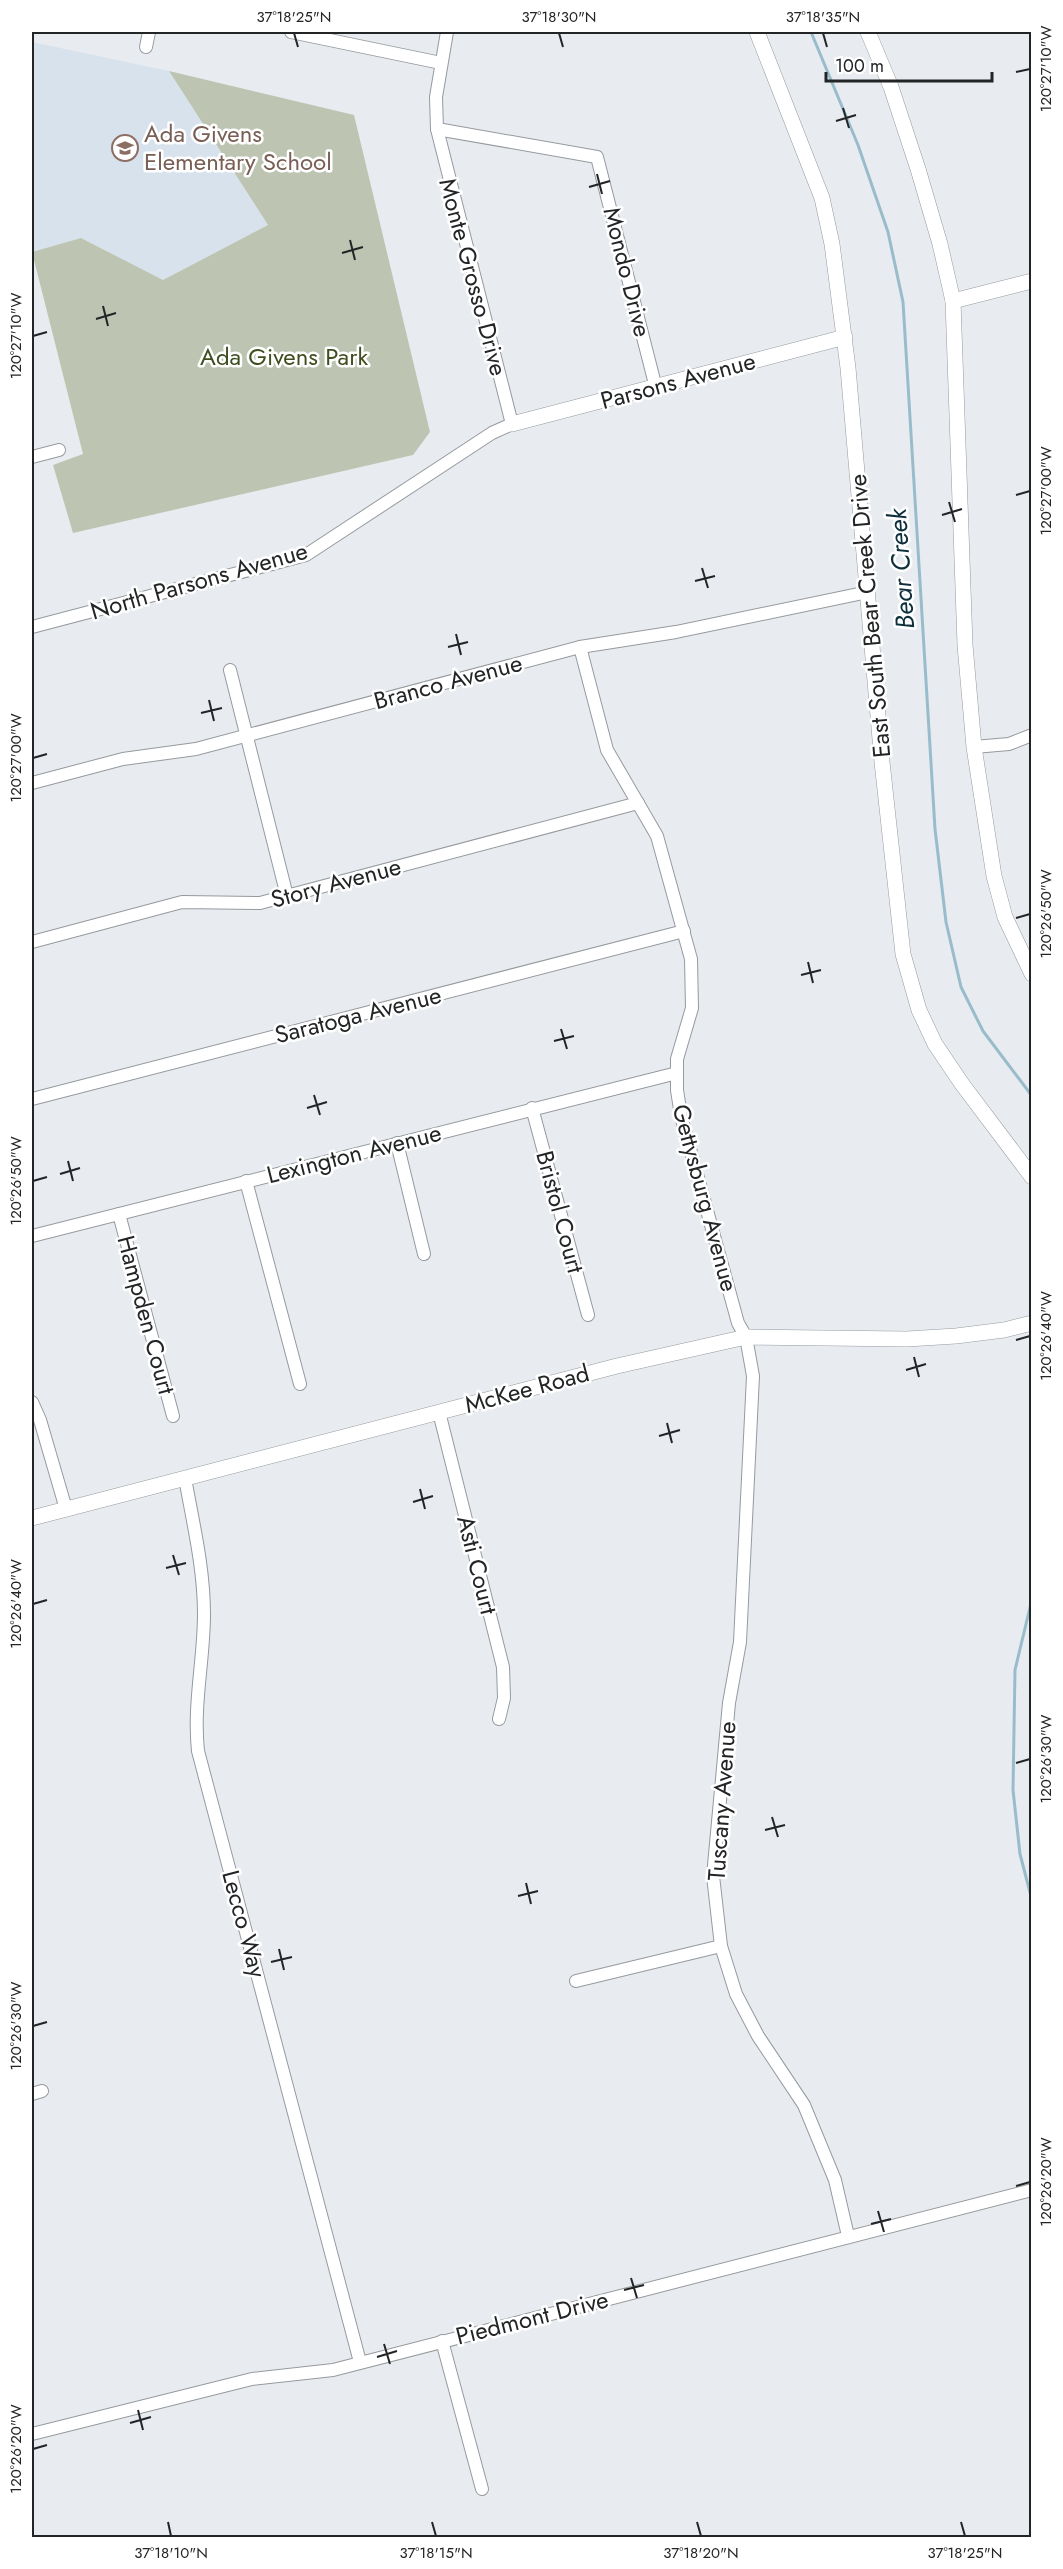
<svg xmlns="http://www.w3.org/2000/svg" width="1063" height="2569" viewBox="0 0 1063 2569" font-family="Jost,sans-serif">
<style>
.built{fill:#d8e2ec}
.green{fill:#bdc5b2}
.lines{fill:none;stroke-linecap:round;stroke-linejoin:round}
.stream{stroke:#99bccb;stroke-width:3}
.minor-casing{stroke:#969a9e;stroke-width:14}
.tertiary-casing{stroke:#969a9e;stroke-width:16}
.minor{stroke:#fff;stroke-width:12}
.tertiary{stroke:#fff;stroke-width:15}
.ticks{fill:none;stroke:#222425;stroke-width:2}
.labels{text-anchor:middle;stroke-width:5;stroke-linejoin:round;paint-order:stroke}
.education-label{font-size:24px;fill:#785e54;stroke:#fff;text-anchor:start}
.street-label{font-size:24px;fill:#222425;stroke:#fff}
.park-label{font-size:24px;fill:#3f4e1e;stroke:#fff}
.water-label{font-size:26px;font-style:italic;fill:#0d2f3b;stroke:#fff}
.neatline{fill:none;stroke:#222425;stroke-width:2}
.ticks-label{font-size:15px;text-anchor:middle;fill:#222425}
</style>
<rect width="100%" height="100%" fill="#e8ecf0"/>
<path class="built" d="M32,42L169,71L268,225L163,280L81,238L32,252Z"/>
<path class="green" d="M169,71L354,115L430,432L413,455L73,533L53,465L83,454L32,252L81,238L163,280L268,225Z"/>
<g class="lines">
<g class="stream">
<path d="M811,32L858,145L888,232L903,302L935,829L946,922L961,987L983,1031L1032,1096"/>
<path d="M1032,1599L1015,1670L1013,1790L1020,1854L1032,1900"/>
</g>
<defs>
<g id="minor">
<path d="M291,32L441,63"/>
<path d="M146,47L149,32"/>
<path d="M437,129L597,157L656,388"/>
<path d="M32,457L59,450"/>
<path d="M32,627L306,555L492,433L512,424L437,129L436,97L447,32"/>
<path d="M580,647L607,750L657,836L691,959L692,1008L677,1059V1090L681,1116L738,1323L746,1337L753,1376L740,1642L729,1703L713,1876L721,1946L736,1994L758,2036L804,2105L835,2180L848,2236"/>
<path d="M230,670L287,896"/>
<path d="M974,747L1009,744L1032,735"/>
<path d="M32,783L123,759L196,749L580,647L676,632L868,592"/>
<path d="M32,942L182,902L260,903L638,803"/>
<path d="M32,1099L684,931"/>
<path d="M532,1108L588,1315"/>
<path d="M397,1143L424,1254"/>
<path d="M246,1181L300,1384"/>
<path d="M119,1214L173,1416"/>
<path d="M32,1236L677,1073"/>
<path d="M32,1402L40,1420L66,1509"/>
<path d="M439,1412L503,1667L504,1698L499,1719"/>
<path d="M185,1478C193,1523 204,1568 204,1614C204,1660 193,1704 198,1751L360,2362"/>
<path d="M576,1981L721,1946"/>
<path d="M32,2094L42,2091"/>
<path d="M442,2341L482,2489"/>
<path d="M32,2434L252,2379L333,2370L1032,2190"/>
</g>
<g id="tertiary">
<path d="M757,32L822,198L832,244L848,368L882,762L903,954L919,1010L935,1044L962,1084L1032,1177"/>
<path d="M868,32L891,87L918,169L940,244L953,301L965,645L974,747L994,876L1005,917L1032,974"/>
<path d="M953,301L1032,281"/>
<path d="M512,424L845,337"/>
<path d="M32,1518L617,1366L746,1337L907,1339L956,1336L1004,1330L1032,1323"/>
</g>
</defs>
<use href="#minor" class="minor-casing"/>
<use href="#tertiary" class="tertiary-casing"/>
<use href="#minor" class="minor"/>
<use href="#tertiary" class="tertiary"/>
</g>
<path class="ticks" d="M294,33L298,47M559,33L563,47M823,33L827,47M1016,72L1030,69M843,108L849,128M836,121L856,115M597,174L602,194M589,187L610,181M350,240L355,260M342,253L363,247M103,306L108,326M96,319L116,313M33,336L47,332M1016,495L1030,491M949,502L955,522M942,515L962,509M702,568L708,588M695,581L715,576M456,634L461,655M448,647L468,642M209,700L214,721M201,713L222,708M33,758L47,754M1016,918L1030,914M808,962L813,983M801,975L821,970M561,1029L567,1049M554,1041L574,1036M314,1095L320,1115M307,1108L327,1102M68,1161L73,1181M60,1174L80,1168M33,1181L47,1177M1016,1340L1030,1336M914,1357L919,1377M906,1370L926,1364M667,1423L672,1443M659,1436L680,1430M420,1489L425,1509M413,1502L433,1496M173,1555L179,1575M166,1568L186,1563M33,1604L47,1600M1016,1763L1030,1759M772,1817L778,1837M765,1830L785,1825M526,1883L531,1904M518,1896L538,1891M279,1949L284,1970M271,1962L292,1957M33,2026L47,2022M1016,2186L1030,2182M878,2211L884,2232M871,2224L891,2219M631,2278L637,2298M624,2290L644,2285M384,2344L390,2364M377,2357L397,2351M138,2410L143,2430M130,2423L151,2417M33,2449L47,2445M168,2522L171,2536M432,2522L436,2536M697,2522L701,2536M961,2522L965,2536"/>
<defs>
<symbol id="school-ring" viewBox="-11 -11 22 22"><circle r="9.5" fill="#fff" stroke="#8d6e63" stroke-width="1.5"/><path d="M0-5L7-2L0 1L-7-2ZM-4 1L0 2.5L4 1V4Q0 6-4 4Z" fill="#8d6e63"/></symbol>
</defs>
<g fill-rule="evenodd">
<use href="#school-ring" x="110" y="133" width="30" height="30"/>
</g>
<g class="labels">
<g class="education-label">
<text x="144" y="142">Ada Givens<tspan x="144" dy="28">Elementary School</tspan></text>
</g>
<g class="street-label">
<text transform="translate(627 272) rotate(76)" y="8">Mondo Drive</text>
<text transform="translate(473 277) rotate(75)" y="8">Monte Grosso Drive</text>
<text transform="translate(678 381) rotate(-15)" y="8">Parsons Avenue</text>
<text transform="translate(199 581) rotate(-16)" y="8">North Parsons Avenue</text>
<text transform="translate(870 616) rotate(-95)" y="8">East South Bear Creek Drive</text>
<text transform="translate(448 682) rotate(-15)" y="8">Branco Avenue</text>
<text transform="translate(336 883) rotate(-15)" y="8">Story Avenue</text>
<text transform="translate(358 1015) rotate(-14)" y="8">Saratoga Avenue</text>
<text transform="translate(354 1154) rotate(-14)" y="8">Lexington Avenue</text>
<text transform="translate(705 1198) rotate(75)" y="8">Gettysburg Avenue</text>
<text transform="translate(560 1212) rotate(75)" y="8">Bristol Court</text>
<text transform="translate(146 1315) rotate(75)" y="8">Hampden Court</text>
<text transform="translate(527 1389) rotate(-15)" y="8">McKee Road</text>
<text transform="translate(477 1565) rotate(76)" y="8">Asti Court</text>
<text transform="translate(722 1801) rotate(-86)" y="8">Tuscany Avenue</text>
<text transform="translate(244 1924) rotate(75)" y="8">Lecco Way</text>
<text transform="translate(532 2318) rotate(-14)" y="8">Piedmont Drive</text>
</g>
<g class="park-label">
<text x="284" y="365">Ada Givens Park</text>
</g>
<g class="water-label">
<text transform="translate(901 569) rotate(-94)" y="9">Bear Creek</text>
</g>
</g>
<rect width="1063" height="2569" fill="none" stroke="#ffffff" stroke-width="66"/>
<path d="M826 72v9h166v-9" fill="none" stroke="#222425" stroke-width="3"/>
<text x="835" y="72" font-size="18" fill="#222425" stroke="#ffffff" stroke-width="4.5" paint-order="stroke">100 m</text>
<rect x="33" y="33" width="997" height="2503" class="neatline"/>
<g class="ticks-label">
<text x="294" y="22">37°18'25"N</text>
<text x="559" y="22">37°18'30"N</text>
<text x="823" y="22">37°18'35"N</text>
<text transform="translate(1046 69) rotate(-90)" y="5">120°27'10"W</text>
<text transform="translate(16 336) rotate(-90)" y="5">120°27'10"W</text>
<text transform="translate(1046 491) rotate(-90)" y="5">120°27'00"W</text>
<text transform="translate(16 758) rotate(-90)" y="5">120°27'00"W</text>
<text transform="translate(1046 914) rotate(-90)" y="5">120°26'50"W</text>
<text transform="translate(16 1181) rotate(-90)" y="5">120°26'50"W</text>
<text transform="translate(1046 1336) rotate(-90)" y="5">120°26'40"W</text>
<text transform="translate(16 1604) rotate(-90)" y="5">120°26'40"W</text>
<text transform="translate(1046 1759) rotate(-90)" y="5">120°26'30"W</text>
<text transform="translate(16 2026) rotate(-90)" y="5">120°26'30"W</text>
<text transform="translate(1046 2182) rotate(-90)" y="5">120°26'20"W</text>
<text transform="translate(16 2449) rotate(-90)" y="5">120°26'20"W</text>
<text x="171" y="2558">37°18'10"N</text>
<text x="436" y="2558">37°18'15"N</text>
<text x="701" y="2558">37°18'20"N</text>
<text x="965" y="2558">37°18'25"N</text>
</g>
</svg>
